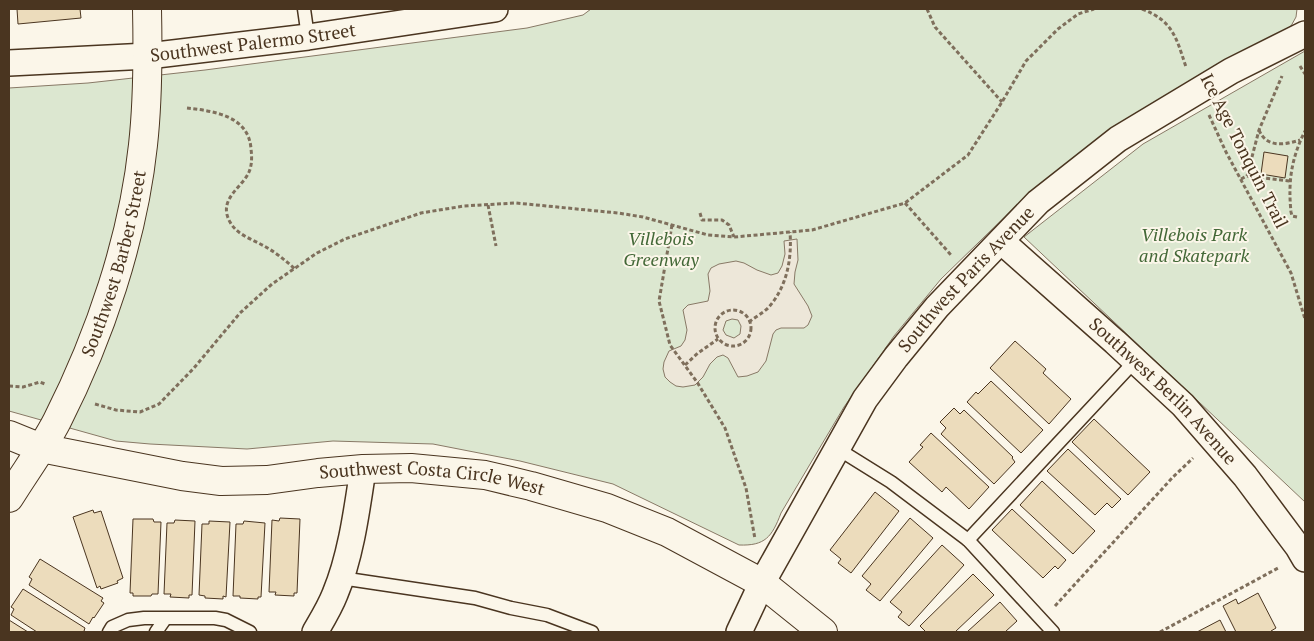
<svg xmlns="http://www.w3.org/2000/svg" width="1314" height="641" viewBox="0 0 1314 641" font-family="'PT Serif',serif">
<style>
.green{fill:#dce7d0;stroke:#887966}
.parking{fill:#ede7d9;stroke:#887966;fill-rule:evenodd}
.building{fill:#ecdcbc;stroke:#4a3520}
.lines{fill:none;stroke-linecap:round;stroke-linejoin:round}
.lane-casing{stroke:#4a3520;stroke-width:15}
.street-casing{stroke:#4a3520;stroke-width:28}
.secondary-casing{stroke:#4a3520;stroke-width:30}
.path{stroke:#7f6f5c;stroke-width:3;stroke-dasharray:4 2.5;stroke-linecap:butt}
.lane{stroke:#fbf6e9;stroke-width:12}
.street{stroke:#fbf6e9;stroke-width:25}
.secondary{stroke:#fbf6e9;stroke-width:28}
.labels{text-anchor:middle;stroke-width:4;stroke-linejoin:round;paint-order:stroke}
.street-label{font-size:18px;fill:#4a3520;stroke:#fbf6e9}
.park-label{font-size:18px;font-style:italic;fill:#436837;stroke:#fbf6e9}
</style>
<rect width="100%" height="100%" fill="#fbf6e9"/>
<g class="green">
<path d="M591,9H1297L1296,17L1291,26L1103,139L1016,206L941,279L894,336L844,407L781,513C772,537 765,546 739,545L613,484L520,461L433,444L333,441L247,449L150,444L116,441L9,411V88L88,83L205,70L527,28L583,15Z"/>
<path d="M1305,51V502L1024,237L1143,144Z"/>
</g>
<path class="parking" d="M797,239L798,260L795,272L794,284L808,306L812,316L808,325L804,328H781L776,330L773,334L766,361L758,372L747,376L738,377L728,358L723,355L717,357L710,364L703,377L695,385L683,387L676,386L670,382L665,377L663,369L664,362L669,351L681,346L685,340L687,330L683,310L688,305L708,301L710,291L708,274L711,268L719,264L736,261L744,263L757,270L771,275L778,273L782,266L785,254L784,241ZM732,319L738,320L741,326L740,334L734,338L726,335L723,330L726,321Z"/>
<g class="building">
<path d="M17,9H80L81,18L18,24Z"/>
<path d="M1264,152L1288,156L1285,178L1261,174Z"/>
<path d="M1015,341L1046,369L1043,373L1071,399L1049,424L990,368Z"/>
<path d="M991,381L1043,430L1021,453L967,402L976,392L978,394Z"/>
<path d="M954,408L960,414L964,410L1013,457L1012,458L1015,462L994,484L941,434L946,428L940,422Z"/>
<path d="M1094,419L1150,472L1128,495L1072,442Z"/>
<path d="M931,433L989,487L969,509L946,487L942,492L909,462L923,447L920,445Z"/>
<path d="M1068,449L1121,499L1112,508L1107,503L1095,515L1047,471Z"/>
<path d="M1042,481L1095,531L1073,554L1020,505Z"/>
<path d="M875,492L899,511L851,573L838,563L841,559L830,550Z"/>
<path d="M1012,509L1066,560L1058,569L1055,566L1043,578L992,530Z"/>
<path d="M93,510L94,513L101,511L123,578L117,581L118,583L101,589L100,586L97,588L73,517Z"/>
<path d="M280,518L300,519L297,593H294V596L275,595L276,592H269L272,520L279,521Z"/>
<path d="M910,518L933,538L880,601L866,590L871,584L862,576Z"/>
<path d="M133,519H153L154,522H161L158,594H152L151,596H133V593H130Z"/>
<path d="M175,520L195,521L192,595H189V598L170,597L171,594H164L167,523H174Z"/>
<path d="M209,521L230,522L226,597L223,596V599L205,598V596L199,595L202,524H209Z"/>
<path d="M244,521L265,523L261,597H258V599L240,598V596H233L236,524H243Z"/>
<path d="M942,545L964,565L909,626L898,617L902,612L890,602Z"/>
<path d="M40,559L103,598L101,601L104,603L94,618L93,617L89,624L29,585L32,579L29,577Z"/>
<path d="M973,574L994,595L955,632H926L920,626Z"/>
<path d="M23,589L85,628L84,631L86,632H37L11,615L14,609L11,607Z"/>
<path d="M1258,593L1276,628L1271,631V632H1236L1223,606L1236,599L1238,604Z"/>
<path d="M1000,602L1017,621L1005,632H967Z"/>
<path d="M9,620L28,632H9Z"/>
<path d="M1220,620L1226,632H1197Z"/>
</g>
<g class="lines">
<defs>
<g id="lane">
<path d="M304,9L308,37"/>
<path d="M838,449L891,482L968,540L1053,632"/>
<path d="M968,540L1135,361"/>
<path d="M341,578L475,598L511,608L547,615L592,632"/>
<path d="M109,632L112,627L128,620L144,618H215L226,620L250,632"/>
<path d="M156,632L165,619"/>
</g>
<g id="street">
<path id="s1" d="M9,63L148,56L308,37L495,9"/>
<path id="s2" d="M1001,241L1115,342L1183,405L1245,476L1298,547L1305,559"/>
<path d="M315,632C322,620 330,607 335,594C351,556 357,509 363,469"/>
<path id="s3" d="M739,632L762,583L865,399L896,357L937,307L1038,202L1118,139L1231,71L1305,34"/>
</g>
<g id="secondary">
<path id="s4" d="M9,435L41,448L182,476L221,481L267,480L318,473L363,469L411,468L485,475L531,486L607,508L667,532L762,583L823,632"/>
<path id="s5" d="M9,498C25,472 43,448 57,421C100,336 133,239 143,145C148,100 148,54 147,9"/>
</g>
</defs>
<use href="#lane" class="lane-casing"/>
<use href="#street" class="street-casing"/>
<use href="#secondary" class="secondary-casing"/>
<g class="path">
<path d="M927,9L935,27L1002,102"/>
<path d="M1142,9C1173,21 1176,37 1186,67"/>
<path d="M1300,66L1305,74"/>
<path d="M187,108C214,111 249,116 251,149C252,157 252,165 249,172C243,187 217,199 230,222C237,235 252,239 264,246C275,252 285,260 295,269"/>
<path d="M1209,115L1226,152L1291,273L1305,319"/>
<path d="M1259,130C1266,148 1285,145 1300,140"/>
<path d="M1247,176L1259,130L1282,76"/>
<path d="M1241,179L1247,176L1289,181"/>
<path d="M905,203L951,255"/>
<path d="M488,205L496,246"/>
<path d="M700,213L702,220H722L729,225L734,237"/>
<path d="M1297,217L1292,216L1291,212C1288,182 1291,159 1305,131"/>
<path d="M672,225L659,301L670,345L697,382L725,428L746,488L755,539"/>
<circle cx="733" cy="328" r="18"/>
<path d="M749,322C755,317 763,313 768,308C787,287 792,259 790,232"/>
<path d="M685,365L698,353L718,339"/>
<path d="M9,386L23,387L40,382L45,384"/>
<path d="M95,404L116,410L140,412L159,404L194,368L240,313L272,284L317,253L345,239L421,213L464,206L516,203L618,213L643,217L708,235L734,237L812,230L905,203L968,155L1002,102L1026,61L1058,29L1078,14L1094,9"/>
<path d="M1055,606L1173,477L1193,458"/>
<path d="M1160,632L1280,567"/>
</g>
<use href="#lane" class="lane"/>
<use href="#street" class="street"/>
<use href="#secondary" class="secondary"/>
</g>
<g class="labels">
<g class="street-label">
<text dy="6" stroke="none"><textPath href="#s1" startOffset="245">Southwest Palermo Street</textPath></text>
<text transform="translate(1244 151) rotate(63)" y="6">Ice Age Tonquin Trail</text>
<text dy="6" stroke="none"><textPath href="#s5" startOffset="259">Southwest Barber Street</textPath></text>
<text dy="6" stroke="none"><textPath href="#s3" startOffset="422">Southwest Paris Avenue</textPath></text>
<text dy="6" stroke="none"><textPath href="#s2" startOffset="221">Southwest Berlin Avenue</textPath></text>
<text dy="6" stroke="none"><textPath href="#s4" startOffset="430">Southwest Costa Circle West</textPath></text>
</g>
<g class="park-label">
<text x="1194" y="241">Villebois Park<tspan x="1194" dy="21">and Skatepark</tspan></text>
<text x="661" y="245">Villebois<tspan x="661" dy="21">Greenway</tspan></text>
</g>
</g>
<rect width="1314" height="641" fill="none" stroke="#4a3520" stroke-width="20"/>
</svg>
